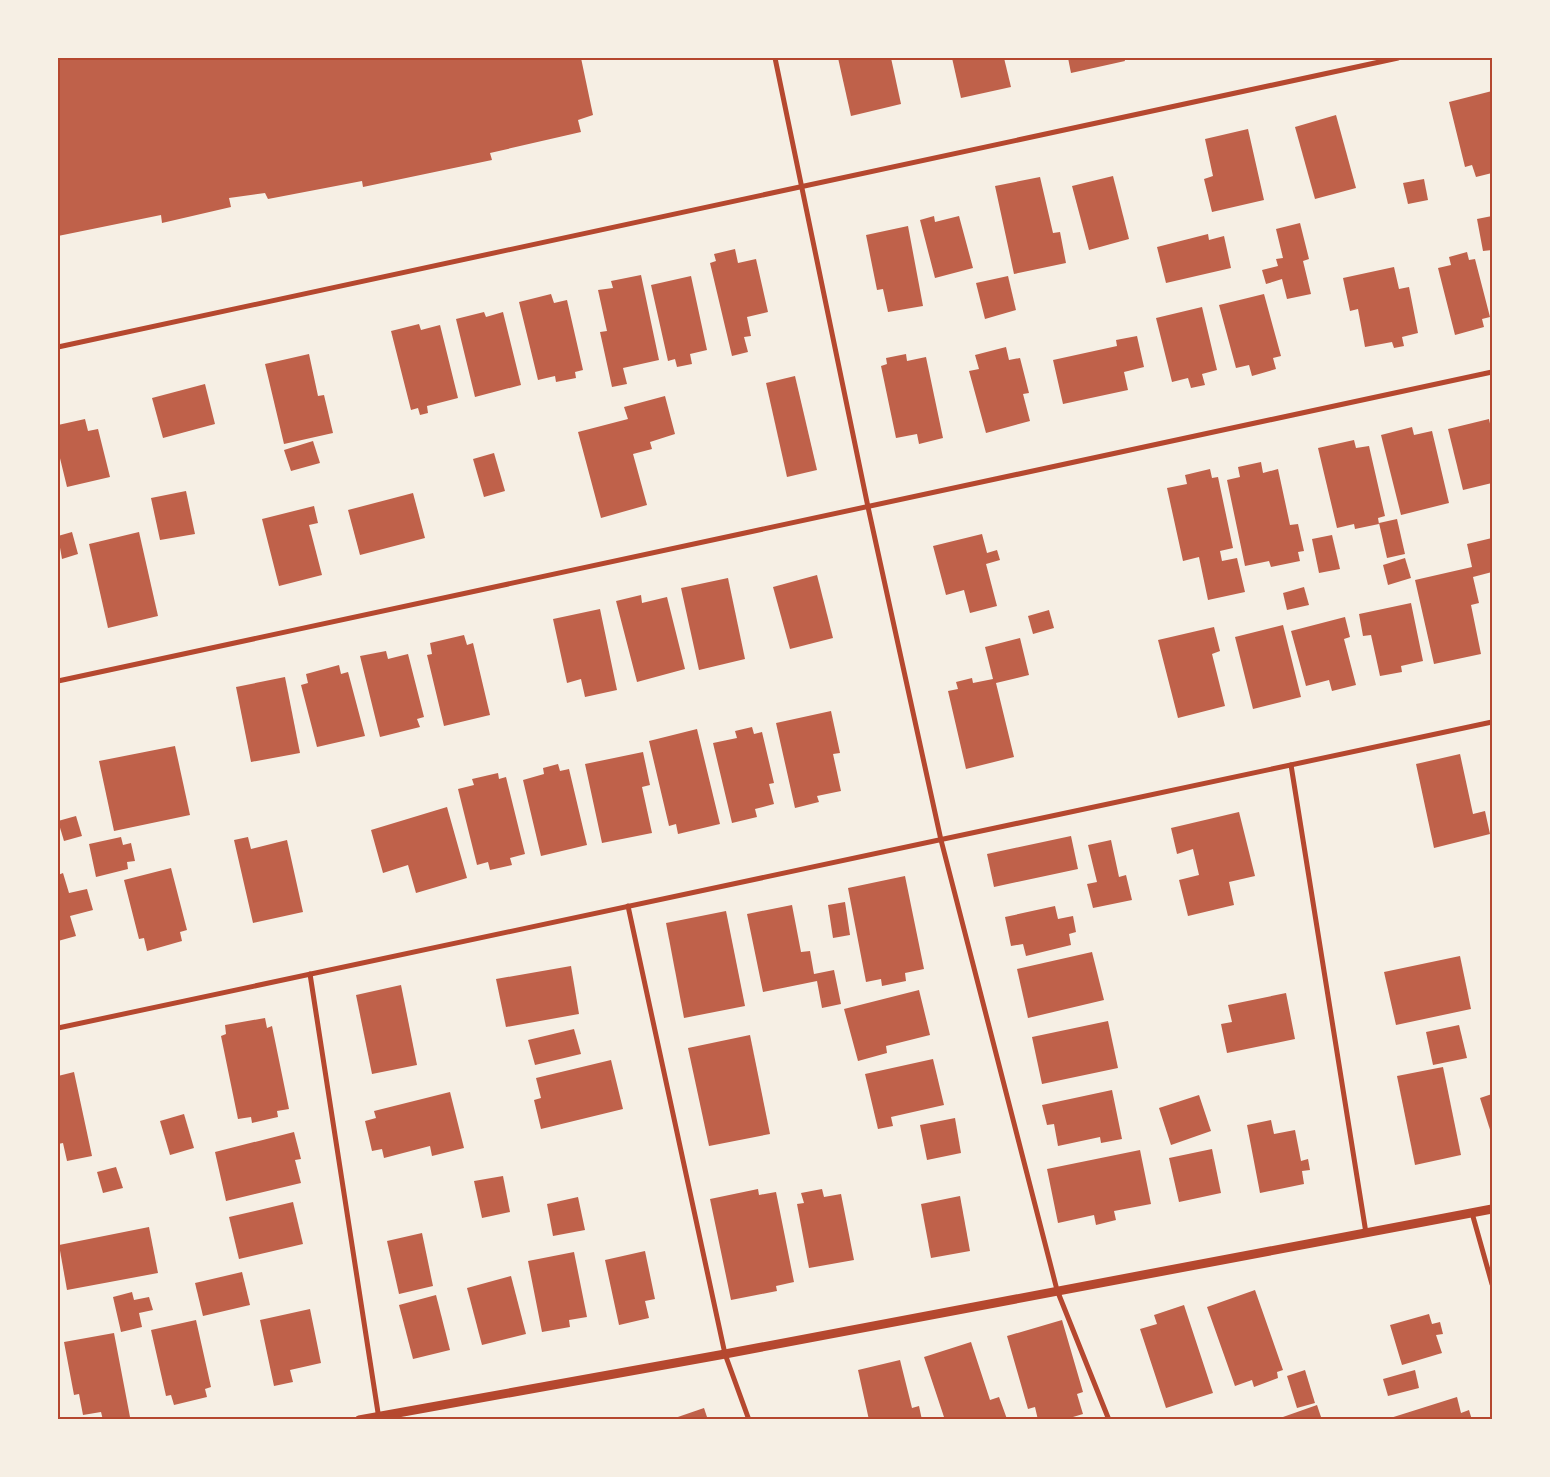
<svg xmlns="http://www.w3.org/2000/svg" width="1550" height="1477" viewBox="0 0 1550 1477" font-family="'Public Sans',sans-serif">
<style>
.building{fill:#bf614a}
.lines{fill:none;stroke-linecap:round;stroke-linejoin:round}
.minor{stroke:#b5482f;stroke-width:5}
.tertiary{stroke:#b5482f;stroke-width:9}
.neatline{fill:none;stroke:#b5482f;stroke-width:2}
</style>
<rect width="100%" height="100%" fill="#f6efe4"/>
<g class="building">
<path d="M58,58H581L593,115L578,120L581,132L490,153L492,160L363,187L362,181L268,199L265,193L229,198L231,207L162,223L161,215L58,236Z"/>
<path d="M838,58H891L901,104L851,116Z"/>
<path d="M952,58H1004L1011,87L961,98Z"/>
<path d="M1068,58H1124L1125,61L1071,73Z"/>
<path d="M1492,91V173L1476,177L1472,165L1465,167L1449,102Z"/>
<path d="M1336,115L1356,188L1315,199L1295,127Z"/>
<path d="M1248,129L1264,200L1212,212L1204,179L1213,176L1205,139Z"/>
<path d="M1113,176L1129,239L1089,250L1072,186Z"/>
<path d="M1040,177L1053,233L1060,232L1066,263L1014,274L995,186Z"/>
<path d="M1424,179L1428,200L1408,204L1403,183Z"/>
<path d="M934,216L935,222L959,216L973,268L935,278L920,220Z"/>
<path d="M1492,216V250L1483,251L1477,219Z"/>
<path d="M1300,223L1309,259L1303,261L1311,294L1287,299L1282,279L1266,284L1262,270L1278,266L1276,259L1283,258L1276,229Z"/>
<path d="M908,226L923,306L888,312L883,289L877,290L866,235Z"/>
<path d="M1208,234L1209,240L1224,236L1231,268L1166,283L1157,247Z"/>
<path d="M735,249L738,263L756,259L768,312L747,317L751,336L744,337L748,352L732,356L710,263L716,261L714,254Z"/>
<path d="M1467,252L1469,260L1475,259L1490,317L1482,319L1484,327L1455,335L1438,268L1451,265L1449,257Z"/>
<path d="M1394,267L1399,289L1409,287L1418,333L1402,337L1404,346L1394,348L1392,342L1365,347L1358,309L1350,311L1343,278Z"/>
<path d="M641,275L659,360L623,368L627,384L612,387L600,332L607,331L598,290L613,288L611,281Z"/>
<path d="M691,276L707,350L690,354L692,364L677,367L675,359L668,361L651,285Z"/>
<path d="M1008,276L1016,310L985,319L976,283Z"/>
<path d="M551,294L554,303L567,300L583,370L575,372L576,378L556,382L555,376L538,380L519,302Z"/>
<path d="M1264,294L1281,356L1273,358L1276,369L1252,376L1249,365L1236,368L1219,305Z"/>
<path d="M1202,307L1217,370L1202,374L1205,385L1191,388L1188,378L1172,382L1156,318Z"/>
<path d="M484,312L486,317L503,312L521,385L475,397L456,319Z"/>
<path d="M419,324L421,330L440,325L458,398L427,406L428,413L420,415L418,408L411,410L391,331Z"/>
<path d="M1137,336L1144,367L1124,372L1128,390L1063,404L1053,360L1117,346L1116,340Z"/>
<path d="M1006,347L1009,360L1020,358L1029,393L1023,394L1030,421L986,433L969,371L979,369L975,355Z"/>
<path d="M309,354L318,396L324,395L333,433L284,444L265,364Z"/>
<path d="M906,354L907,361L926,357L943,438L919,444L917,434L896,438L881,366L887,364L886,358Z"/>
<path d="M795,376L817,470L787,477L766,383Z"/>
<path d="M205,384L215,424L163,438L152,398Z"/>
<path d="M665,396L675,434L650,442L652,449L633,454L647,505L601,518L578,432L628,419L624,407Z"/>
<path d="M85,419L88,431L98,429L110,477L67,487L58,450V425Z"/>
<path d="M1489,419L1492,433V483L1463,490L1448,429Z"/>
<path d="M1412,427L1414,435L1432,431L1449,503L1401,515L1381,435Z"/>
<path d="M1354,440L1356,448L1369,446L1385,516L1378,518L1379,524L1355,529L1354,524L1337,528L1318,448Z"/>
<path d="M313,441L320,463L291,471L284,450Z"/>
<path d="M494,453L505,491L484,497L473,459Z"/>
<path d="M1261,462L1263,473L1278,469L1290,525L1298,524L1304,551L1298,552L1300,561L1271,567L1269,561L1245,566L1227,480L1240,477L1238,467Z"/>
<path d="M1210,469L1212,478L1218,477L1233,548L1220,551L1222,561L1237,558L1245,592L1208,600L1199,557L1183,561L1167,488L1187,484L1185,475Z"/>
<path d="M186,491L195,534L160,540L151,498Z"/>
<path d="M413,493L425,538L360,555L348,510Z"/>
<path d="M314,506L318,523L309,525L322,575L279,586L262,519Z"/>
<path d="M1397,519L1405,554L1387,558L1379,523Z"/>
<path d="M72,532L78,554L62,559L58,536Z"/>
<path d="M139,532L158,616L108,628L89,544Z"/>
<path d="M982,534L987,553L997,550L1000,560L986,564L997,606L970,613L964,590L946,595L933,546Z"/>
<path d="M1332,535L1340,569L1319,573L1312,539Z"/>
<path d="M1492,538V572L1473,577L1479,603L1471,605L1481,654L1434,664L1415,580L1472,567L1467,544Z"/>
<path d="M1405,558L1411,578L1388,585L1383,565Z"/>
<path d="M817,575L833,638L790,649L773,587Z"/>
<path d="M728,578L745,659L699,670L681,588Z"/>
<path d="M1304,587L1309,605L1287,610L1283,593Z"/>
<path d="M641,595L642,603L667,597L685,669L637,682L616,601Z"/>
<path d="M1411,603L1423,661L1401,666L1402,672L1380,676L1371,635L1363,636L1359,614Z"/>
<path d="M600,609L617,690L585,697L581,679L567,683L553,619Z"/>
<path d="M1049,610L1054,628L1033,634L1028,616Z"/>
<path d="M1345,617L1350,637L1344,639L1356,685L1332,691L1329,680L1306,686L1291,631Z"/>
<path d="M1283,625L1301,697L1253,709L1235,637Z"/>
<path d="M1214,627L1220,651L1212,654L1225,706L1178,718L1158,640Z"/>
<path d="M464,635L467,645L473,643L490,715L444,726L427,655L432,654L430,643Z"/>
<path d="M1020,638L1029,675L996,683L1014,757L966,769L948,691L958,689L956,682L972,678L973,683L993,679L985,647Z"/>
<path d="M386,651L388,659L408,654L424,717L417,719L420,727L380,737L360,656Z"/>
<path d="M339,665L341,674L348,672L365,736L317,747L301,685L308,683L306,674Z"/>
<path d="M285,677L300,753L251,762L236,687Z"/>
<path d="M831,711L840,753L833,754L841,791L817,796L819,802L795,808L776,723Z"/>
<path d="M752,727L754,734L762,732L774,783L769,784L774,804L755,809L757,817L732,823L713,743L737,738L735,731Z"/>
<path d="M697,729L720,824L678,834L676,824L669,826L649,741Z"/>
<path d="M175,746L190,815L114,831L99,761Z"/>
<path d="M643,752L650,785L642,787L652,833L602,843L585,764Z"/>
<path d="M1460,754L1473,814L1485,811L1490,834L1434,848L1416,764Z"/>
<path d="M558,764L560,771L569,769L587,845L541,856L523,780L544,774L543,768Z"/>
<path d="M498,773L499,779L506,777L525,854L510,858L512,865L490,870L488,862L477,865L458,789L474,785L472,779Z"/>
<path d="M447,807L467,878L416,893L408,865L383,873L371,830Z"/>
<path d="M1239,812L1255,876L1229,882L1234,905L1188,916L1179,880L1199,875L1193,849L1177,854L1171,828Z"/>
<path d="M76,816L82,836L64,841L58,821Z"/>
<path d="M1071,836L1078,869L994,887L987,854Z"/>
<path d="M121,837L123,845L131,843L135,861L127,862L128,869L96,877L89,844Z"/>
<path d="M248,837L251,849L287,840L303,912L253,923L234,840Z"/>
<path d="M1111,840L1119,877L1126,875L1132,900L1093,908L1087,884L1097,882L1088,845Z"/>
<path d="M171,868L187,930L180,932L182,941L147,951L144,938L139,939L124,880Z"/>
<path d="M63,873L69,893L87,889L93,910L70,916L76,936L58,941V875Z"/>
<path d="M905,876L924,969L905,973L906,981L882,986L881,979L866,982L848,888Z"/>
<path d="M845,902L850,935L833,938L828,905Z"/>
<path d="M792,905L801,952L810,951L814,974L834,970L841,1004L822,1008L817,981L763,992L747,914Z"/>
<path d="M1055,906L1058,919L1073,916L1076,932L1069,934L1071,945L1026,956L1023,944L1011,946L1005,917Z"/>
<path d="M726,911L745,1006L684,1018L666,923Z"/>
<path d="M1092,952L1104,1000L1028,1018L1017,969Z"/>
<path d="M1460,956L1471,1009L1396,1025L1384,972Z"/>
<path d="M571,966L579,1014L506,1027L496,979Z"/>
<path d="M401,985L417,1065L372,1074L356,995Z"/>
<path d="M919,990L930,1035L886,1046L887,1053L858,1061L844,1009Z"/>
<path d="M1286,993L1295,1039L1227,1053L1221,1024L1232,1022L1228,1005Z"/>
<path d="M265,1018L267,1028L272,1026L289,1109L277,1111L278,1117L252,1123L251,1117L238,1119L221,1036L226,1034L225,1025Z"/>
<path d="M1108,1021L1118,1068L1042,1084L1032,1037Z"/>
<path d="M1459,1025L1467,1058L1433,1065L1426,1032Z"/>
<path d="M574,1029L581,1054L535,1065L528,1040Z"/>
<path d="M750,1035L770,1134L709,1146L688,1048Z"/>
<path d="M933,1059L944,1105L891,1117L893,1126L878,1129L865,1074Z"/>
<path d="M611,1060L623,1109L541,1129L534,1100L541,1098L536,1078Z"/>
<path d="M1443,1067L1461,1155L1415,1165L1397,1076Z"/>
<path d="M74,1072L92,1156L67,1161L63,1143L58,1144V1076Z"/>
<path d="M1112,1090L1122,1139L1101,1143L1100,1137L1058,1146L1054,1124L1047,1125L1042,1105Z"/>
<path d="M450,1092L464,1148L432,1156L430,1146L384,1158L382,1149L372,1151L365,1121L376,1118L374,1111Z"/>
<path d="M1492,1094V1136L1480,1098Z"/>
<path d="M1199,1095L1211,1131L1171,1145L1159,1108Z"/>
<path d="M184,1114L194,1148L170,1155L160,1121Z"/>
<path d="M955,1118L961,1153L927,1160L920,1125Z"/>
<path d="M1271,1120L1274,1134L1295,1130L1301,1161L1308,1159L1310,1170L1302,1171L1304,1184L1260,1193L1247,1125Z"/>
<path d="M294,1132L301,1159L295,1160L301,1183L226,1201L215,1152Z"/>
<path d="M1212,1149L1221,1193L1179,1202L1169,1158Z"/>
<path d="M1140,1150L1151,1204L1114,1211L1116,1220L1096,1225L1094,1215L1058,1223L1047,1169Z"/>
<path d="M116,1167L123,1188L103,1193L97,1172Z"/>
<path d="M503,1176L510,1212L482,1218L474,1181Z"/>
<path d="M758,1189L759,1195L776,1192L794,1282L776,1286L777,1291L731,1300L710,1199Z"/>
<path d="M822,1189L824,1197L841,1194L854,1260L809,1268L797,1204L804,1203L801,1193Z"/>
<path d="M960,1196L970,1251L931,1258L921,1204Z"/>
<path d="M578,1197L585,1230L553,1236L547,1204Z"/>
<path d="M293,1202L303,1244L239,1259L229,1217Z"/>
<path d="M149,1227L158,1273L67,1290L59,1245Z"/>
<path d="M422,1233L433,1286L399,1294L387,1241Z"/>
<path d="M645,1251L655,1299L645,1301L649,1318L619,1325L605,1260Z"/>
<path d="M574,1252L587,1317L569,1320L570,1327L542,1332L528,1261Z"/>
<path d="M242,1272L250,1305L203,1316L195,1283Z"/>
<path d="M511,1276L526,1334L482,1345L467,1288Z"/>
<path d="M1255,1290L1283,1370L1277,1372L1278,1378L1254,1387L1252,1380L1235,1386L1207,1307Z"/>
<path d="M132,1292L134,1300L149,1297L153,1310L139,1313L142,1327L121,1332L113,1297Z"/>
<path d="M436,1295L450,1350L413,1359L399,1305Z"/>
<path d="M1184,1305L1213,1393L1166,1408L1140,1329L1157,1324L1154,1315Z"/>
<path d="M310,1309L321,1363L290,1370L293,1382L274,1386L260,1320Z"/>
<path d="M1429,1314L1432,1324L1440,1322L1443,1334L1436,1335L1442,1353L1402,1365L1390,1325Z"/>
<path d="M196,1320L211,1387L205,1389L207,1397L174,1405L171,1395L166,1396L151,1330Z"/>
<path d="M1062,1320L1083,1392L1077,1394L1083,1414L1063,1420H1038L1035,1407L1028,1409L1007,1336Z"/>
<path d="M114,1333L130,1417L103,1420L101,1412L83,1415L79,1394L74,1395L64,1342Z"/>
<path d="M971,1342L990,1400L999,1397L1007,1419L945,1420L924,1357Z"/>
<path d="M900,1360L912,1408L919,1406L922,1420H869L858,1370Z"/>
<path d="M1305,1370L1315,1403L1297,1408L1287,1376Z"/>
<path d="M1415,1370L1419,1388L1388,1396L1383,1379Z"/>
<path d="M1457,1397L1461,1413L1469,1410L1472,1420H1384Z"/>
<path d="M1317,1405L1322,1420H1284L1283,1417Z"/>
<path d="M704,1408L708,1420H672V1419Z"/>
</g>
<g class="lines">
<g class="minor">
<path d="M775,58L868,507L941,840L1057,1290L1109,1420"/>
<path d="M58,347L1398,58"/>
<path d="M58,681L1492,372"/>
<path d="M1291,765L1366,1233"/>
<path d="M628,906L725,1354L749,1420"/>
<path d="M310,974L379,1419"/>
<path d="M58,1028L1492,722"/>
<path d="M1472,1213L1492,1284"/>
</g>
<path class="tertiary" d="M359,1420L725,1354L1492,1209"/>
</g>
<rect width="1550" height="1477" fill="none" stroke="#f6efe4" stroke-width="118"/>
<rect x="59" y="59" width="1432" height="1359" class="neatline"/>
</svg>
